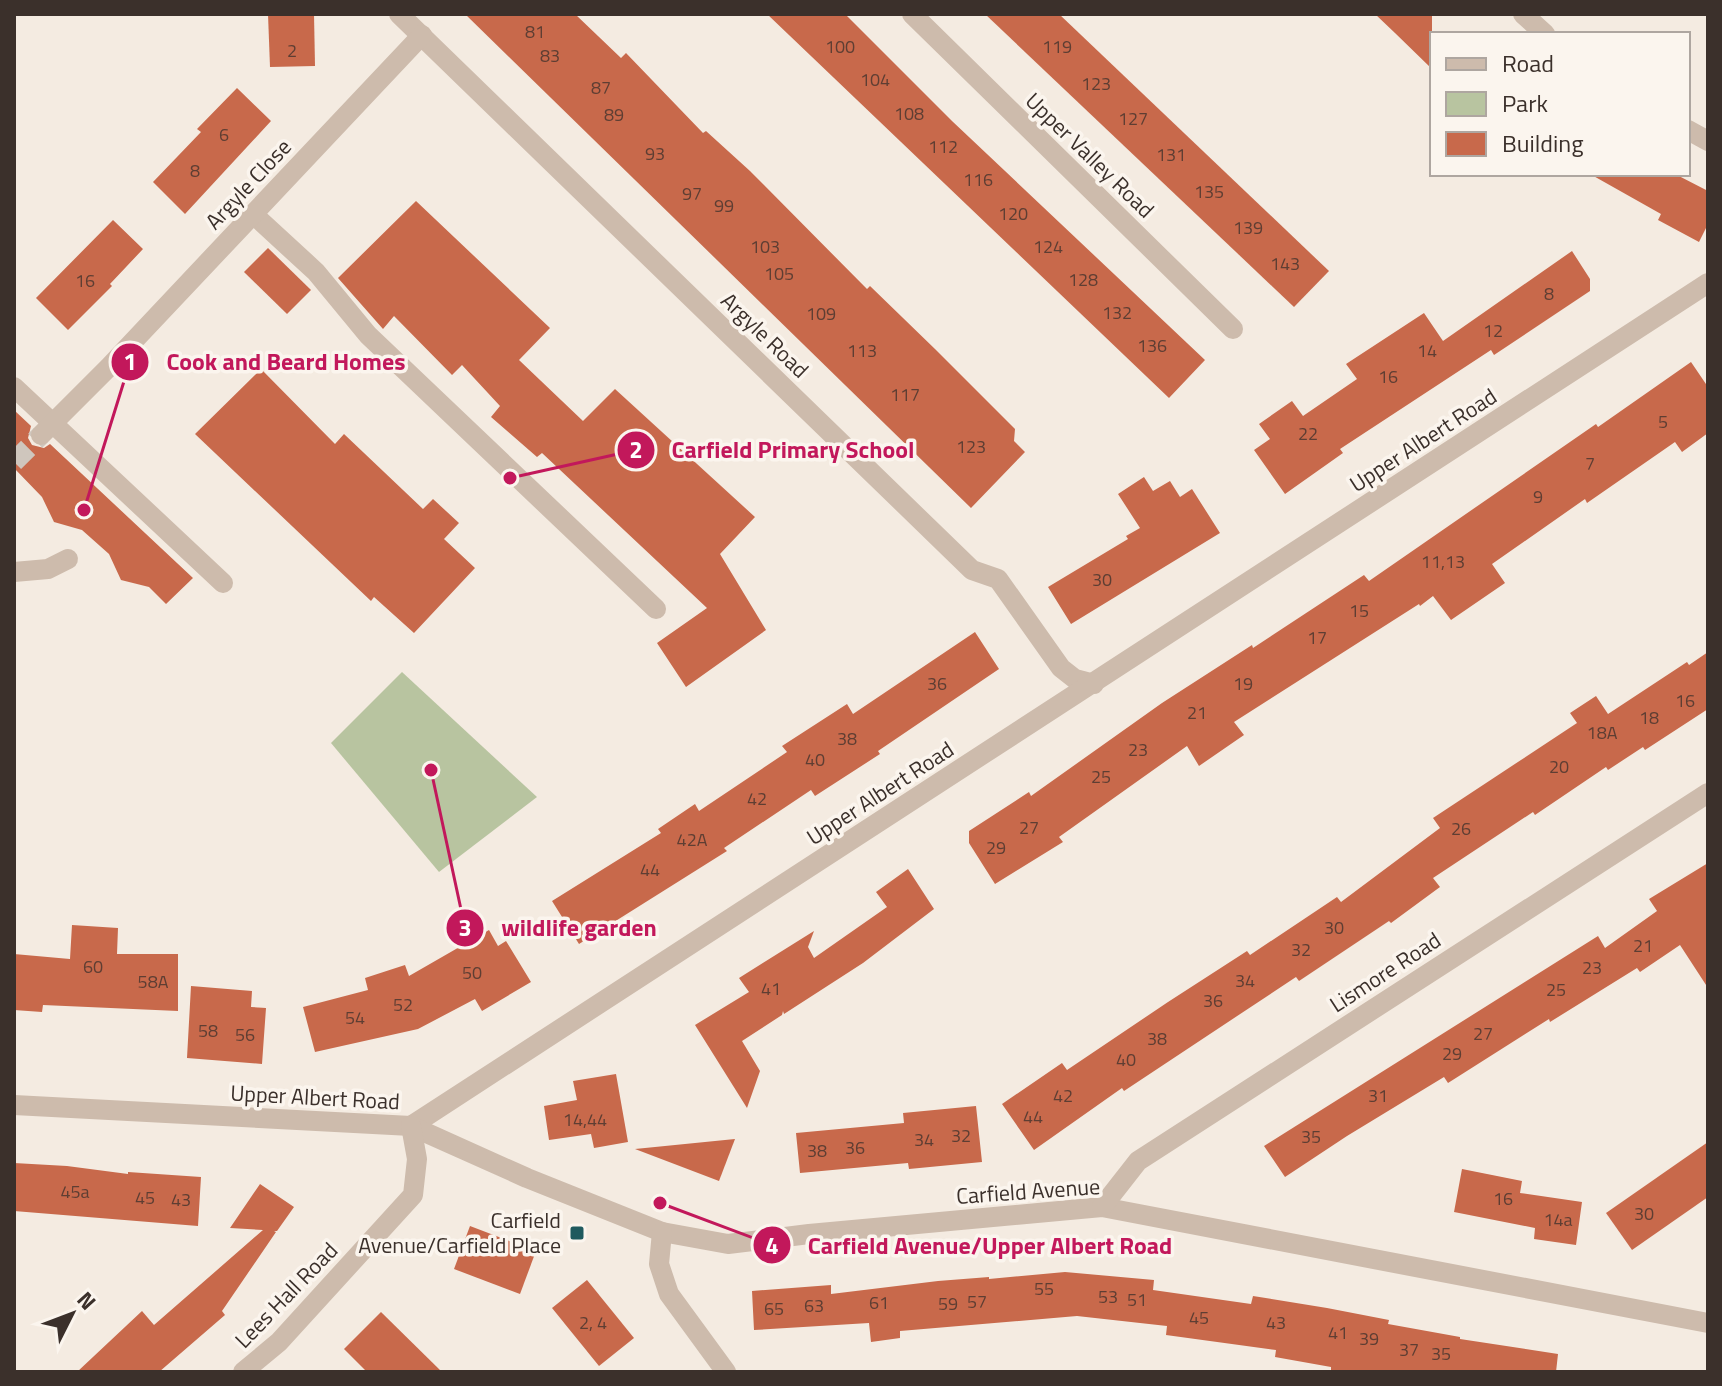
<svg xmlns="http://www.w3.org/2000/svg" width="1722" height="1386" viewBox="0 0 1722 1386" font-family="'Titillium Web',sans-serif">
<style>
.green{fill:#b8c4a0}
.building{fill:#c8694b}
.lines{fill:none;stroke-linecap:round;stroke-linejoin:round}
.minor-tunnel{stroke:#cfc6bd;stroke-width:20;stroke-dasharray:20 10;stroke-linecap:butt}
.minor{stroke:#cdbbac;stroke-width:20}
.poi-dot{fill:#1f5a5e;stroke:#fbf5ee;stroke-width:3}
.labels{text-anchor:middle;stroke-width:7;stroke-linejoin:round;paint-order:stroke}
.number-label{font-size:18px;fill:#5e3e33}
.street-label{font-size:22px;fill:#3b302b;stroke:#fbf5ee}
.poi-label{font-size:22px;fill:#3b302b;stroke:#fbf5ee;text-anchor:end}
.leader{fill:none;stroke:#c2185b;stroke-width:3}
.callout-dot{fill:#c2185b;stroke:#fbf5ee;stroke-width:3}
.mark-label{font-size:24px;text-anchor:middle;font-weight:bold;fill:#fff}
.callout-label{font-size:24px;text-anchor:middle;font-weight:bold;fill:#c2185b;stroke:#fbf5ee;stroke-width:7;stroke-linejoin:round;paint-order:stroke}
</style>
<rect width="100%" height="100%" fill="#f4ebe1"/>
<path class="green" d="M402,672L537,797L439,872L331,743Z"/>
<g class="building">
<path d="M268,14H314L315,66L270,67Z"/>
<path d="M465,14H575L621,58L626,53L703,133L706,131L750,171L867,289L870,286L935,349L1015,429L1014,441L1025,452L971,508Z"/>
<path d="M767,14H845L952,121L1205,360L1169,398Z"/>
<path d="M985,14H1059L1329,271L1294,307Z"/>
<path d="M1375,14H1432V69L1395,33Z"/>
<path d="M237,88L271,121L185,214L153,182L201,132L197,129Z"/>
<path d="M1590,174H1675L1708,191V224L1699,242L1658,220L1661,214Z"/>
<path d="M416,201L550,328L519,360L583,421L615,389L755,517L720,554L766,630L686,687L657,643L707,608L542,453L537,457L491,417L500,406L462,365L452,375L394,316L383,329L338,278Z"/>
<path d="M113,220L143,249L110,284L112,286L68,330L36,298Z"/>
<path d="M268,248L311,290L287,314L244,272Z"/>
<path d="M1572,251L1590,279V291L1494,355L1491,350L1340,449L1343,453L1285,494L1254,450L1270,439L1259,424L1292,401L1303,416L1357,379L1346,364L1424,313L1443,341Z"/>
<path d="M1691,362L1708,387V433L1682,452L1675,442L1587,503L1585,499L1492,564L1505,583L1451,620L1433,596L1420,606L1419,604L1234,722L1244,735L1199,766L1187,746L1059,837L1063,842L995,884L969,843V831L1029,792L1031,796L1162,703L1252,645L1253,648L1364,575L1369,581L1596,424L1598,427Z"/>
<path d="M261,369L335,444L344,434L423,509L433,499L459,523L444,539L475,568L414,633L374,597L371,601L195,434Z"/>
<path d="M14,410L31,426L28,438L32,445L44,448L50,444L193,578L166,604L149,587L121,580L109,554L82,530L54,522L42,497L14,468Z"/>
<path d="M1144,477L1153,491L1170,481L1180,497L1192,489L1220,533L1071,624L1048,587L1128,539L1126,536L1140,528L1118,494Z"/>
<path d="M975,632L999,669L878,751L880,754L815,796L811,790L724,848L727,851L579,944L552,901L661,833L658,829L695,804L699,811L787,752L782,746L847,704L853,714Z"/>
<path d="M1708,652V709L1645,750L1643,747L1608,770L1606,767L1535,815L1533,812L1433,878L1440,887L1391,923L1389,921L1299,981L1296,977L1124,1091L1122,1088L1034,1150L1002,1104L1062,1063L1067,1070L1168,1002L1247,951L1250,955L1337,897L1341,902L1440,828L1433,818L1577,723L1570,713L1596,696L1608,714L1687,662L1689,665Z"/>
<path d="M1708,863V988L1680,945L1640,972L1637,968L1550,1022L1549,1019L1448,1083L1444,1077L1347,1136L1285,1177L1264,1146L1598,936L1605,948L1657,911L1649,899Z"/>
<path d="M908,869L934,909L863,963L784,1014L783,1011L782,1015L742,1041L760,1071L747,1108L695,1025L749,992L739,978L814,931L808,947L814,958L887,907L876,892Z"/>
<path d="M72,925L118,928L117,954H178V1011L43,1005L42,1012L14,1010V954L70,959Z"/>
<path d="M489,930L498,946L506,941L531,982L482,1011L475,999L418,1029L315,1052L303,1007L368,990L365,978L405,965L409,976Z"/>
<path d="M191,986L252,991L251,1007L266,1008L262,1064L187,1058Z"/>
<path d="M616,1074L628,1142L594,1148L591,1134L549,1140L544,1106L577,1100L573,1081Z"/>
<path d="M976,1106L982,1162L909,1169L908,1163L800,1173L796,1133L904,1123L903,1113Z"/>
<path d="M735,1139L719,1181L635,1149Z"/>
<path d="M1708,1142V1197L1632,1250L1606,1213Z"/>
<path d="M14,1163L67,1166L128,1174V1172L201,1177L198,1226L14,1211Z"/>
<path d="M1462,1169L1522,1181L1520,1193L1582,1202L1576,1245L1534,1239L1535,1228L1454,1212Z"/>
<path d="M260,1184L294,1207L277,1231H274L276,1232L222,1311L225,1315L159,1372H77L142,1311L154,1325L263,1230L230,1228Z"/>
<path d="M470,1226L536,1251L520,1294L454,1269Z"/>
<path d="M1065,1272L1154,1280L1153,1290L1251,1304L1253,1296L1327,1308L1389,1320L1388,1324L1460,1337V1339L1558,1354L1556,1372H1331V1367L1275,1357L1276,1350L1166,1335L1167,1326L1077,1316L900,1331V1338L871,1342L869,1323L754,1330L752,1291L831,1285V1294L938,1281L989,1277V1279Z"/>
<path d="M587,1280L634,1338L599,1366L552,1308Z"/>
<path d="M381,1312L442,1372H367L344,1349Z"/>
</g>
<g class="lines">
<path class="minor-tunnel" d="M14,462L41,435"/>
<g class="minor">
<path d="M399,14L972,570L998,579L1061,668L1075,679L1094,684"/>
<path d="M912,14L1233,329"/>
<path d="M1523,14L1545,34"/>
<path d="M1688,130L1708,141"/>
<path d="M253,214L316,272L368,335L656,609"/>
<path d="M14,387L223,583"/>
<path d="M41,435L109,367L422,35"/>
<path d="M14,572L48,569L68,559"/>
<path d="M14,1105L411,1126L1708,283"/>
<path d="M411,1126L527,1178L662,1232L728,1244L809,1234L1102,1207L1708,1323"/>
<path d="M1102,1207L1138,1161L1708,793"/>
<path d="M662,1232L659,1264L669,1294L726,1372"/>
<path d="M243,1372L279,1342L413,1195L417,1159L411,1126"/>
</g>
</g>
<rect class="poi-dot" x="569" y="1225" width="16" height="16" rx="4"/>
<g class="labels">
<g class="number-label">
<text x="535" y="38">81</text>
<text x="840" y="53">100</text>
<text x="1057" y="53">119</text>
<text x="292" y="57">2</text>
<text x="550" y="62">83</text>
<text x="875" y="86">104</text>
<text x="1096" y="90">123</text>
<text x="601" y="94">87</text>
<text x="909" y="120">108</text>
<text x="614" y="121">89</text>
<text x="1133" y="125">127</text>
<text x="224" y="141">6</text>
<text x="943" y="153">112</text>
<text x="655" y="160">93</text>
<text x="1171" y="161">131</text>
<text x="195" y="177">8</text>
<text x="978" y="186">116</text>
<text x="1209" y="198">135</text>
<text x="692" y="200">97</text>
<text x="724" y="212">99</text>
<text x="1013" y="220">120</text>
<text x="1248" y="234">139</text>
<text x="765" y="253">103</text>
<text x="1048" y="253">124</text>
<text x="1285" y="270">143</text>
<text x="779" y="280">105</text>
<text x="1083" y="286">128</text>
<text x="85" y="287">16</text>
<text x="1549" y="300">8</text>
<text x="1117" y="319">132</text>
<text x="821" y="320">109</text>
<text x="1493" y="337">12</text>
<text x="1152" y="352">136</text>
<text x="862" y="357">113</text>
<text x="1427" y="357">14</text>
<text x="1388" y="383">16</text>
<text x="905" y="401">117</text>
<text x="1663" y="428">5</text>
<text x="1308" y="440">22</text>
<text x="971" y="453">123</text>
<text x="1590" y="470">7</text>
<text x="1538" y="503">9</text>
<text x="1443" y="568">11,13</text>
<text x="1102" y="586">30</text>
<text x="1359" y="617">15</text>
<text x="1317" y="644">17</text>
<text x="937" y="690">36</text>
<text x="1243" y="690">19</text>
<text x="1685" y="707">16</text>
<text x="1197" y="719">21</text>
<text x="1649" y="724">18</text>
<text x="1602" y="739">18A</text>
<text x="847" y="745">38</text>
<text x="1138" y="756">23</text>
<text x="815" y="766">40</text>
<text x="1559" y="773">20</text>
<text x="1101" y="783">25</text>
<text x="757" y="805">42</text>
<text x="1029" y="834">27</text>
<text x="1461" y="835">26</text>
<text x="692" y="846">42A</text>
<text x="996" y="854">29</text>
<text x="650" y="876">44</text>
<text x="1334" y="934">30</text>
<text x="1643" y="952">21</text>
<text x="1301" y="956">32</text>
<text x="93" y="973">60</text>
<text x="1592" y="974">23</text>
<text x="472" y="979">50</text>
<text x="1245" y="987">34</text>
<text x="153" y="988">58A</text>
<text x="771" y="995">41</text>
<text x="1556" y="996">25</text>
<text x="1213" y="1007">36</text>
<text x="403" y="1011">52</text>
<text x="355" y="1024">54</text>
<text x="208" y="1037">58</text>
<text x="1483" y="1040">27</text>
<text x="245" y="1041">56</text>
<text x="1157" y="1045">38</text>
<text x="1452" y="1060">29</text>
<text x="1126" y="1066">40</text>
<text x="1063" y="1102">42</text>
<text x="1378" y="1102">31</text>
<text x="1033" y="1123">44</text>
<text x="585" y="1126">14,44</text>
<text x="961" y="1142">32</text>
<text x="1311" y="1143">35</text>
<text x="924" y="1146">34</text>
<text x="855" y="1154">36</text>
<text x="817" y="1157">38</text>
<text x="75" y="1198">45a</text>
<text x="145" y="1204">45</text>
<text x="1503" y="1205">16</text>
<text x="181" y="1206">43</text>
<text x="1644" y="1220">30</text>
<text x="1558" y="1226">14a</text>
<text x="1044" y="1295">55</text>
<text x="1108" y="1303">53</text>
<text x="1137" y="1306">51</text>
<text x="977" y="1308">57</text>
<text x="879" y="1309">61</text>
<text x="948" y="1310">59</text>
<text x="814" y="1312">63</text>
<text x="774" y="1315">65</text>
<text x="1199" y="1324">45</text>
<text x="593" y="1329">2, 4</text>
<text x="1276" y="1329">43</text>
<text x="1338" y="1339">41</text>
<text x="1369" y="1345">39</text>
<text x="1409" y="1356">37</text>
<text x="1441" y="1360">35</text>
</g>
<g class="street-label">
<text transform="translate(1090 155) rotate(44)" y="8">Upper Valley Road</text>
<text transform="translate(248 184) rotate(-47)" y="8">Argyle Close</text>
<text transform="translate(765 335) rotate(44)" y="8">Argyle Road</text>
<text transform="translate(1423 440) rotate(-33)" y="8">Upper Albert Road</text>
<text transform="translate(880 793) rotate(-33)" y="8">Upper Albert Road</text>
<text transform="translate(1385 972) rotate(-33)" y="8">Lismore Road</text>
<text transform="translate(315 1097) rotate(3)" y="8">Upper Albert Road</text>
<text transform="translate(1028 1191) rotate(-4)" y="8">Carfield Avenue</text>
<text transform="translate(286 1295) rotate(-46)" y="8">Lees Hall Road</text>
</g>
<g class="poi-label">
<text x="561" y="1228">Carfield<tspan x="561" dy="25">Avenue/Carfield Place</tspan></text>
</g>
</g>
<path class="leader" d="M84 510L130 362M510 478L636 450M431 770L465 928M660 1203L772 1245"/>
<g class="callout-dot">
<circle cx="84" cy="510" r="8"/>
<circle cx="510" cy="478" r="8"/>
<circle cx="431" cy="770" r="8"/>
<circle cx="660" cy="1203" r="8"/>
<circle cx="130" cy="362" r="20"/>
<circle cx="636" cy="450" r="20"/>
<circle cx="465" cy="928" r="20"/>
<circle cx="772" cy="1245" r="20"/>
</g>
<g class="mark-label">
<text x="130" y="370">1</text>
<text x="636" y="458">2</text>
<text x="465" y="936">3</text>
<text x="772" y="1254">4</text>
</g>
<g class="callout-label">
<text x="286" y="370">Cook and Beard Homes</text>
<text x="793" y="458">Carfield Primary School</text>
<text x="579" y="936">wildlife garden</text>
<text x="990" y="1254">Carfield Avenue/Upper Albert Road</text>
</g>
<rect width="1722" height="1386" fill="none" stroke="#3b302b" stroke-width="32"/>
<rect x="1430" y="32" width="260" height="144" fill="#fbf5ee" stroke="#aea6a0" stroke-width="2"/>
<rect x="1446" y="58" width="40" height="12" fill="#cdbbac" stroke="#aea6a0" stroke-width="2"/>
<text x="1502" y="72" font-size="24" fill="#3b302b">Road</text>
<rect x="1446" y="92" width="40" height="24" fill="#b8c4a0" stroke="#aea6a0" stroke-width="2"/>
<text x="1502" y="112" font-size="24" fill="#3b302b">Park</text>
<rect x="1446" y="132" width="40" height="24" fill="#c8694b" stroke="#aea6a0" stroke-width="2"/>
<text x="1502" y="152" font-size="24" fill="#3b302b">Building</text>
<g transform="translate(72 1314) rotate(48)" stroke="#fbf5ee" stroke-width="6" paint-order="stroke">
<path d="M0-6L14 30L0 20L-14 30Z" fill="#3b302b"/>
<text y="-12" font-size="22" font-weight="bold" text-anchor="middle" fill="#3b302b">N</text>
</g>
</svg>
